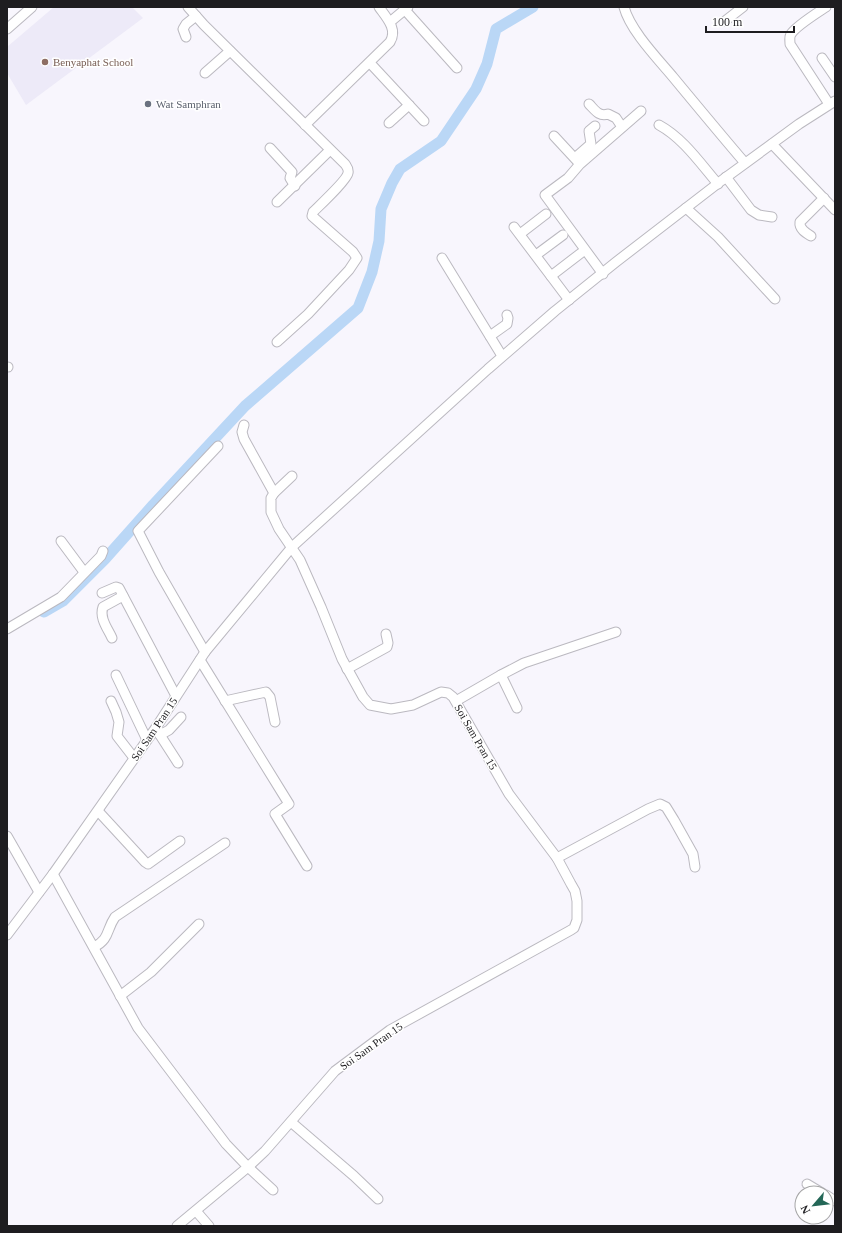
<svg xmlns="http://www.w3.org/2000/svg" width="842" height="1233" viewBox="0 0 842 1233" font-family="'Times New Roman',serif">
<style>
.built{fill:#edeaf8}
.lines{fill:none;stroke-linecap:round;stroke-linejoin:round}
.river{stroke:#bad7f6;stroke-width:11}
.minor-casing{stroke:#bbb9c0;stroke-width:11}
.minor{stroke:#fff;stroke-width:9}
.education-dot{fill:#8d6e63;stroke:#fff;stroke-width:1.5}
.worship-dot{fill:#6b7280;stroke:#fff;stroke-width:1.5}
.labels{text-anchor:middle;stroke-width:3;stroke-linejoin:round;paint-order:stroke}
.education-label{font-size:11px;fill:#785e54;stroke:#fff;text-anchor:start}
.worship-label{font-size:11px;fill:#5b616d;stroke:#fff;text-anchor:start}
.street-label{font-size:11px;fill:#1e1d20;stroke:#fff}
</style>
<rect width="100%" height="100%" fill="#f8f6fd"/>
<path class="built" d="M54,7H134L133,8L143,18L26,105L7,73V47Z"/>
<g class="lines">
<path class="river" d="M44,612L63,601L105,559L153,505L245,406L358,308L372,272L379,241L381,209L392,183L400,169L441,141L476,89L487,64L496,29L533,7"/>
<defs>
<g id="minor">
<path d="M188,7L204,25L345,164C347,167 349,169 348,173C347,180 320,205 313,212L312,216L353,252L357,258L349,270L308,314L277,342"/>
<path d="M624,7C630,30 657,58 673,77C697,106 721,135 745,163"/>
<path d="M826,7C817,13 796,26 791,34C789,37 790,40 790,44L829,104"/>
<path d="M405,10L457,68"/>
<path d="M725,21L743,7"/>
<path d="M390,22L408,7"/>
<path d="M7,29L32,7"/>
<path d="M186,37L183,29L186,24L196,16"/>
<path d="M822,58L835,77"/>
<path d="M370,63L424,121"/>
<path d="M205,73L230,51"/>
<path d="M589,104C595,110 599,117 608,114L616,118L622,127"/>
<path d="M389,123L409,105"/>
<path d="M305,125L390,42C398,29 386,17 379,7"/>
<path d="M659,125C683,138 700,163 718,184"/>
<path d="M554,136L579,163"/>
<path d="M772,144L835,210"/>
<path d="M270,148L292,172L290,178L295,186"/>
<path d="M575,158L591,144L589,131L595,126"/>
<path d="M726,177L751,210L759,215L772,217"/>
<path d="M277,202L330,150"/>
<path d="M686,208L718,237L775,299"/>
<path d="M514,227L569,300"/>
<path d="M520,234L546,214"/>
<path d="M811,236C806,233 799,229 800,222L824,198"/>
<path d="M536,255L563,235"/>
<path d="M442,258L502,356"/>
<path d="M603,274L545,195L568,178L580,164L641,111"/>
<path d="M551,276L581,253"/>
<path d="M490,336L507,324L508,318L507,315"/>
<path d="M7,367H8"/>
<path d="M244,425L242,432L244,439L274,493"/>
<path d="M61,541L84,572"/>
<path d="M102,593L116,587L119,588L176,696"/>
<path d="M7,629L61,597L101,556L103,551"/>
<path d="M112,638C108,629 99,618 103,607L123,596"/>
<path d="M205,652L159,572L138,531L218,446"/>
<path d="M200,660L289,804L275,814L307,866"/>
<path d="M347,669L387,647L388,643L386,634"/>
<path d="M116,675L147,740"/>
<path d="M501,675L517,708"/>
<path d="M111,701L116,712L119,722L117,736L134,758"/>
<path d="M225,701L266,692L270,697L275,722"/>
<path d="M456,701L501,675L524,663L616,632"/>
<path d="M157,726L160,735L178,763"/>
<path d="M160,735L169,730L181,717"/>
<path d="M98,811L145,862L148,864L180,841"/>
<path d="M7,836L39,892"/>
<path d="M557,858L648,809L660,804L666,807L674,820L693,854L695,867"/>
<path d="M53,874L138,1028L226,1144L248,1167L273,1190"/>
<path d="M7,935L53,874L157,726L205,652L292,547L488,369L555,311L616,262L721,181L799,124L835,101"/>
<path d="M94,947C110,939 106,930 115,917L225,843"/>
<path d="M120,996L151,972L199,924"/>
<path d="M291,1122L354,1176L378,1199"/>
<path d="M807,1184L822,1193"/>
<path d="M826,1195L835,1201"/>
<path d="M196,1211L209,1226"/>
<path d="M177,1226L248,1167L265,1151L335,1071L390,1030L571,930L574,928L577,920V901L575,891L571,884L557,858L509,794L453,697L448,693L441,692L413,705L391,709L370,705L363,697L342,659L321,607L300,560L279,529L271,512V498L274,493L292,476"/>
</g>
</defs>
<use href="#minor" class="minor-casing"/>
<use href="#minor" class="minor"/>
</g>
<circle class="education-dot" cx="45" cy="62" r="4"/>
<circle class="worship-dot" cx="148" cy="104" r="4"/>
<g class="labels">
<g class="education-label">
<text x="53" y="66">Benyaphat School</text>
</g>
<g class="worship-label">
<text x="156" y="108">Wat Samphran</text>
</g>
<g class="street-label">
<text transform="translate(154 729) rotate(-56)" y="4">Soi Sam Pran 15</text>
<text transform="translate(476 737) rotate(60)" y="4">Soi Sam Pran 15</text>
<text transform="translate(371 1046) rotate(-35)" y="4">Soi Sam Pran 15</text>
</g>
</g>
<rect width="842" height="1233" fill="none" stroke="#1e1d20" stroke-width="16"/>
<g transform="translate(814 1205) rotate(242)"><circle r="19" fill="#ffffff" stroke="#a5a5a6"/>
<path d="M0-3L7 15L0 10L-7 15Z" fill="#246757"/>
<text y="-6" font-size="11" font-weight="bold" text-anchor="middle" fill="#1e1d20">N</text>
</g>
<path d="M706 26v6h88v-6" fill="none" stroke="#1e1d20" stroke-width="2"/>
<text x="712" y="26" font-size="12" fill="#1e1d20" stroke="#ffffff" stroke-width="3" paint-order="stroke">100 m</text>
</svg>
